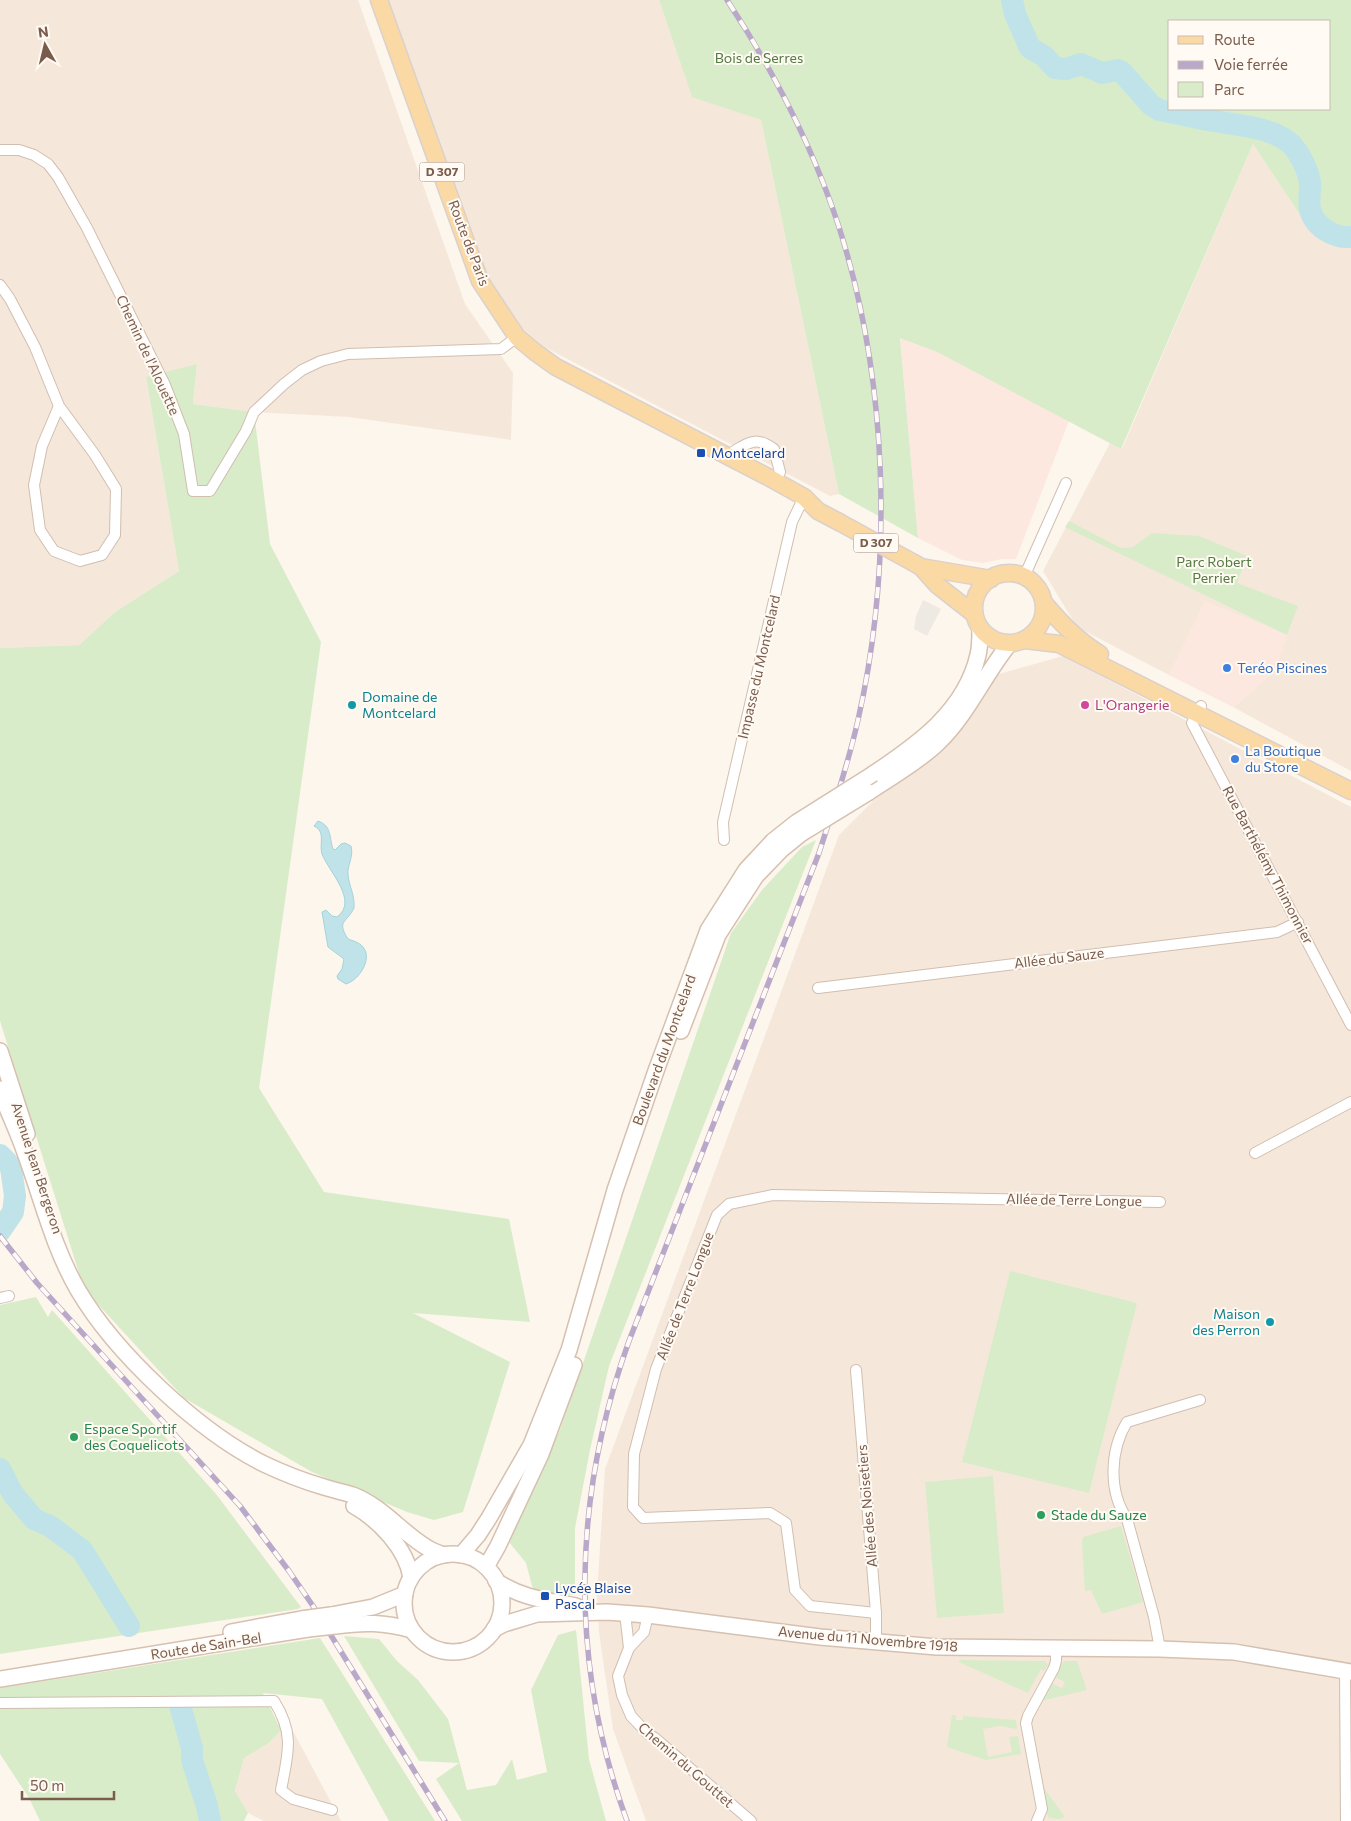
<svg xmlns="http://www.w3.org/2000/svg" width="1351" height="1821" viewBox="0 0 1351 1821" font-family="Commissioner,sans-serif">
<style>
.residential{fill:#f5e8da}
.commercial{fill:#fde8e0}
.industrial{fill:#efe9e4}
.green{fill:#d8ecc9;fill-rule:evenodd}
.water{fill:#bfe3e8;stroke:#a5d3da}
.lines{fill:none;stroke-linecap:round;stroke-linejoin:round}
.river{stroke:#bfe3e8;stroke-width:22}
.street-casing{stroke:#d1beb0;stroke-width:12}
.secondary-casing{stroke:#d6c0b0;stroke-width:18}
.primary-casing{stroke:#dad1cd;stroke-width:19}
.street{stroke:#fff;stroke-width:10}
.secondary{stroke:#fff;stroke-width:15}
.primary{stroke:#fbd9a5;stroke-width:16}
.rail-casing{stroke:#b9a8c9;stroke-width:5.5}
.rail{stroke:#fffaf3;stroke-width:4;stroke-dasharray:11;stroke-linecap:butt}
.secondary-bridge-casing{stroke:#d6c0b0;stroke-width:18;stroke-linecap:butt}
.primary-bridge-casing{stroke:#dad1cd;stroke-width:19;stroke-linecap:butt}
.secondary-bridge{stroke:#fff;stroke-width:15}
.primary-bridge{stroke:#fbd9a5;stroke-width:16}
.transit-dot{fill:#1a4fb4;stroke:#fffaf3;stroke-width:2}
.shop-dot{fill:#3f7fe0;stroke:#fffaf3;stroke-width:2}
.culture-dot{fill:#0f9aa8;stroke:#fffaf3;stroke-width:2}
.hotel-dot{fill:#d1479c;stroke:#fffaf3;stroke-width:2}
.leisure-dot{fill:#2e9e5b;stroke:#fffaf3;stroke-width:2}
.labels{text-anchor:middle;stroke-width:4;stroke-linejoin:round;paint-order:stroke}
.shield{fill:#fffaf3;stroke:#a28b7f;stroke-width:1}
.shield-label{font-size:12px;font-weight:bold;fill:#7a5c4d}
.park-label{font-size:14px;fill:#537a41;stroke:#fffaf3}
.street-label{font-size:14px;fill:#7a5c4d;stroke:#fffaf3}
.transit-label{font-size:14px;fill:#164399;stroke:#fffaf3;text-anchor:start}
.shop-label{font-size:14px;fill:#366cbe;stroke:#fffaf3;text-anchor:start}
.culture-label{font-size:14px;fill:#0d838f;stroke:#fffaf3;text-anchor:start}
.hotel-label{font-size:14px;fill:#b23c85;stroke:#fffaf3;text-anchor:start}
.leisure-label{font-size:14px;fill:#27864d;stroke:#fffaf3;text-anchor:start}
</style>
<rect width="100%" height="100%" fill="#fdf6ec"/>
<g class="residential">
<path d="M0,0H358L465,304L513,373L511,440L349,417L254,412L193,404L197,365L146,377L179,571L115,612L79,645L0,648Z"/>
<path d="M386,0H659L692,96L761,120L839,494L830,496L529,339L480,264Z"/>
<path d="M1253,144L1308,227L1351,243V771L1233,707L1276,670L1186,642L1169,675L1077,627L1043,571L1110,443L1122,449Z"/>
<path d="M1063,656L1351,807V1821H646L613,1729L599,1632L597,1594L605,1469L839,835L876,798L955,738L992,676Z"/>
<path d="M281,1730L293,1731L341,1821H264L248,1813L235,1792L244,1757L269,1743Z"/>
</g>
<g class="commercial">
<path d="M900,337L937,352L1069,421L1016,559H1002L983,563L962,560L918,538Z"/>
<path d="M1205,601L1287,635L1276,670L1233,707L1169,675Z"/>
</g>
<path class="industrial" d="M923,600L941,609L927,636L914,629L916,616Z"/>
<g class="green">
<path d="M659,0H1351V243L1308,227L1253,144L1121,449L937,352L900,338L918,538L839,494L761,120L692,97ZM1170,21H1330V109H1170Z"/>
<path d="M197,364L193,404L254,412L270,544L321,642L259,1088L324,1192L509,1219L530,1322L413,1313L510,1362L463,1512L434,1520L407,1512L312,1472L184,1398L84,1289L0,1021V648L79,645L115,612L179,571L146,377Z"/>
<path d="M1069,521L1121,548L1133,547L1152,533L1199,536L1247,556L1237,583L1298,606L1287,635L1065,527Z"/>
<path d="M816,840L609,1366L590,1450L575,1528V1595L534,1593L526,1563L509,1542L560,1430L731,933L762,890L802,847Z"/>
<path d="M1010,1271L1137,1303L1089,1493L962,1462Z"/>
<path d="M36,1297L48,1317L52,1310L216,1494L301,1607L298,1609L0,1654V1305Z"/>
<path d="M993,1476L1004,1613L937,1618L925,1482Z"/>
<path d="M1121,1526L1143,1602L1102,1614L1091,1590L1085,1591L1082,1543L1083,1537Z"/>
<path d="M576,1630L589,1759L606,1821H462L436,1779L459,1763L419,1761L344,1636L379,1639L397,1661L418,1680L448,1719L467,1790L496,1785L512,1759L517,1780L547,1772L531,1690L558,1635Z"/>
<path d="M320,1638L435,1821H389L322,1699L263,1693L281,1730L269,1743L244,1758L235,1791L248,1813L244,1821H40L29,1798L0,1754V1688Z"/>
<path d="M959,1660L1045,1661L1048,1665L1044,1671L1041,1669L1028,1693L959,1662Z"/>
<path d="M1064,1661H1077L1087,1690L1041,1701L1051,1683L1062,1688L1065,1682L1055,1677Z"/>
<path d="M952,1715H956V1720H963V1716L1016,1720L1017,1729L1000,1726L983,1729L988,1757L1012,1752L1009,1737L1018,1736L1021,1754L986,1760L947,1747Z"/>
<path d="M1044,1788L1065,1817L1059,1819L1049,1818L1047,1814Z"/>
</g>
<path class="water" d="M318,821C332,826 329,837 333,849L335,850L341,844L345,843L351,846C354,857 347,865 348,875C349,886 355,895 354,908C347,923 336,920 348,939C353,941 359,942 363,947C373,959 359,980 346,984L338,979L337,976L342,969L344,959L328,947L322,912L326,910L332,916L337,917C359,901 329,872 322,854C319,843 326,832 314,826Z"/>
<g class="lines">
<g class="river">
<path d="M1012,0L1015,14L1030,48L1044,56L1055,68L1066,69L1081,64L1102,73L1118,70L1122,72L1151,105L1159,110C1176,113 1192,117 1208,120C1233,125 1273,126 1292,145C1300,154 1308,170 1310,182C1311,191 1308,200 1310,209C1314,227 1334,238 1351,237"/>
<path d="M0,1155L7,1162L11,1168L15,1196L13,1212L0,1231"/>
<path d="M0,1469L13,1494L34,1519L50,1526L82,1550L129,1626"/>
<path d="M181,1709L192,1748V1760L207,1806L210,1821"/>
</g>
<defs>
<g id="street">
<path d="M0,150H19L34,155L48,164L58,177L87,228L165,385L184,434L193,491H210L246,431L254,412L284,384L302,370L321,361L348,354L501,349L517,337"/>
<path d="M0,285L10,299L35,347L59,406L95,455L116,489L115,535L102,555L80,561L54,551L40,530L34,485L42,446L59,406"/>
<path d="M729,458C732,452 735,450 741,447C755,439 761,440 774,449L780,472L776,481"/>
<path d="M1024,577L1066,483"/>
<path d="M1201,706L1192,723L1351,1025"/>
<path d="M724,840L723,822L792,522L804,497"/>
<path d="M818,988L1277,932L1298,922"/>
<path d="M1255,1153L1351,1102"/>
<path d="M0,1298L9,1296"/>
<path d="M856,1370L876,1613V1643"/>
<path d="M625,1613L629,1648"/>
<path d="M876,1613L810,1606L795,1590L786,1523L770,1513L643,1518L633,1507L634,1454L656,1369L717,1215L729,1204L773,1195L1160,1202"/>
<path d="M648,1615L644,1632L629,1648L618,1676L622,1695L631,1716L648,1734L655,1738L751,1821"/>
<path d="M1160,1649L1154,1617L1127,1519C1108,1491 1110,1450 1127,1422L1200,1400"/>
<path d="M1345,1670L1346,1821"/>
<path d="M0,1703L274,1701C295,1734 288,1754 281,1790L293,1799L332,1810"/>
<path d="M1037,1821L1042,1809L1026,1723L1028,1716L1054,1668L1056,1661V1648"/>
</g>
<g id="secondary">
<path d="M873,774C918,744 965,711 978,655C980,647 980,637 980,629"/>
<path d="M869,792C890,778 921,760 938,743C968,714 984,675 1010,643"/>
<path d="M681,1031L718,935L756,876L781,850L802,833"/>
<path d="M0,1051L27,1134"/>
<path d="M0,1089C7,1111 18,1131 25,1153C42,1199 53,1247 78,1290C115,1353 198,1431 264,1464C283,1473 303,1481 324,1487C333,1490 343,1492 353,1495C383,1507 400,1531 426,1547C432,1551 438,1553 444,1555"/>
<path d="M354,1506C379,1520 407,1549 411,1578"/>
<circle cx="453" cy="1603" r="49"/>
<path d="M461,1555L478,1535L489,1518L531,1445L569,1350L615,1190L657,1068L708,930L746,870L773,841L797,822"/>
<path d="M486,1567L498,1546L541,1454L574,1365"/>
<path d="M496,1581C524,1599 545,1600 576,1606"/>
<path d="M331,1615L373,1607L405,1594"/>
<path d="M335,1626C364,1622 384,1622 412,1630"/>
<path d="M494,1629L504,1624L537,1614L607,1612L648,1615L820,1637L937,1647L1160,1649L1234,1652L1351,1672"/>
<path d="M231,1632L301,1619"/>
<path d="M0,1679L308,1629"/>
</g>
<g id="primary">
<path d="M379,0L480,281L517,337L535,352L556,367L768,477L804,497L818,511L839,522"/>
<path d="M914,563L921,567L937,585L974,614"/>
<path d="M921,567L991,579"/>
<circle cx="1009" cy="608" r="35"/>
<path d="M1044,603C1061,623 1077,640 1100,654"/>
<path d="M1025,640L1059,644L1351,791"/>
</g>
</defs>
<use href="#street" class="street-casing"/>
<use href="#secondary" class="secondary-casing"/>
<use href="#primary" class="primary-casing"/>
<use href="#street" class="street"/>
<use href="#secondary" class="secondary"/>
<use href="#primary" class="primary"/>
<defs>
<g id="rail">
<path d="M0,1236L37,1283L76,1326L240,1506L289,1571L313,1606L445,1821"/>
<path d="M627,1821C569,1663 572,1499 629,1341L819,853C833,809 848,765 858,720C894,561 888,379 838,224C812,145 773,70 727,0"/>
</g>
</defs>
<use href="#rail" class="rail-casing"/>
<use href="#rail" class="rail"/>
<defs>
<g id="secondary-bridge">
<path d="M797,822L873,774"/>
<path d="M802,833L869,792"/>
<path d="M301,1619L331,1615"/>
<path d="M308,1629L335,1626"/>
</g>
<path id="primary-bridge" d="M839,522L914,563"/>
</defs>
<use href="#secondary-bridge" class="secondary-bridge-casing"/>
<use href="#primary-bridge" class="primary-bridge-casing"/>
<use href="#secondary-bridge" class="secondary-bridge"/>
<use href="#primary-bridge" class="primary-bridge"/>
</g>
<g class="transit-dot">
<rect x="696" y="448" width="10" height="10" rx="2.5"/>
<rect x="540" y="1591" width="10" height="10" rx="2.5"/>
</g>
<g class="shop-dot">
<circle cx="1227" cy="668" r="5"/>
<circle cx="1235" cy="759" r="5"/>
</g>
<g class="culture-dot">
<circle cx="352" cy="705" r="5"/>
<circle cx="1270" cy="1322" r="5"/>
</g>
<circle class="hotel-dot" cx="1085" cy="705" r="5"/>
<g class="leisure-dot">
<circle cx="74" cy="1437" r="5"/>
<circle cx="1041" cy="1515" r="5"/>
</g>
<g class="labels">
<g class="shield">
<rect x="419.5" y="162.5" width="45" height="19" rx="4"/>
<rect x="853.5" y="533.5" width="45" height="19" rx="4"/>
</g>
<g class="shield-label">
<text x="442" y="176">D 307</text>
<text x="876" y="547">D 307</text>
</g>
<g class="park-label">
<text x="759" y="63">Bois de Serres</text>
<text x="1214" y="567">Parc Robert<tspan x="1214" dy="16">Perrier</tspan></text>
</g>
<g class="street-label">
<text transform="translate(469 243) rotate(69)" y="5">Route de Paris</text>
<text transform="translate(148 355) rotate(65)" y="5">Chemin de l'Alouette</text>
<text transform="translate(759 667) rotate(-77)" y="5">Impasse du Montcelard</text>
<text transform="translate(1268 865) rotate(62)" y="5">Rue Barthélémy Thimonnier</text>
<text transform="translate(1059 958) rotate(-7)" y="5">Allée du Sauze</text>
<text transform="translate(664 1050) rotate(-70)" y="5">Boulevard du Montcelard</text>
<text transform="translate(37 1168) rotate(72)" y="5">Avenue Jean Bergeron</text>
<text transform="translate(1074 1200) rotate(1)" y="5">Allée de Terre Longue</text>
<text transform="translate(685 1296) rotate(-69)" y="5">Allée de Terre Longue</text>
<text transform="translate(867 1506) rotate(-95)" y="5">Allée des Noisetiers</text>
<text transform="translate(868 1639) rotate(5)" y="5">Avenue du 11 Novembre 1918</text>
<text transform="translate(206 1646) rotate(-9)" y="5">Route de Sain-Bel</text>
<text transform="translate(686 1765) rotate(41)" y="5">Chemin du Gouttet</text>
</g>
<g class="transit-label">
<text x="711" y="458">Montcelard</text>
<text x="555" y="1593">Lycée Blaise<tspan x="555" dy="16">Pascal</tspan></text>
</g>
<g class="shop-label">
<text x="1237" y="673">Teréo Piscines</text>
<text x="1245" y="756">La Boutique<tspan x="1245" dy="16">du Store</tspan></text>
</g>
<g class="culture-label">
<text x="362" y="702">Domaine de<tspan x="362" dy="16">Montcelard</tspan></text>
<text x="1260" y="1319" text-anchor="end">Maison<tspan x="1260" dy="16">des Perron</tspan></text>
</g>
<g class="hotel-label">
<text x="1095" y="710">L'Orangerie</text>
</g>
<g class="leisure-label">
<text x="84" y="1434">Espace Sportif<tspan x="84" dy="16">des Coquelicots</tspan></text>
<text x="1051" y="1520">Stade du Sauze</text>
</g>
</g>
<rect x="1168" y="20" width="162" height="90" fill="#fffaf3" stroke="#cabbb1"/>
<rect x="1178" y="36" width="25" height="8" fill="#fbd9a5" stroke="#cabbb1"/>
<text x="1214" y="45" font-size="15" fill="#7a5c4d">Route</text>
<rect x="1178" y="61" width="25" height="8" fill="#b9a8c9" stroke="#cabbb1"/>
<text x="1214" y="70" font-size="15" fill="#7a5c4d">Voie ferrée</text>
<rect x="1178" y="82" width="25" height="15" fill="#d8ecc9" stroke="#cabbb1"/>
<text x="1214" y="95" font-size="15" fill="#7a5c4d">Parc</text>
<g transform="translate(45 45) rotate(352)" stroke="#fffaf3" stroke-width="4" paint-order="stroke">
<path d="M0-4L9 19L0 12L-9 19Z" fill="#7a5c4d"/>
<text y="-8" font-size="14" font-weight="bold" text-anchor="middle" fill="#7a5c4d">N</text>
</g>
<path d="M22 1791v8h92v-8" fill="none" stroke="#7a5c4d" stroke-width="2.5"/>
<text x="30" y="1791" font-size="15" fill="#7a5c4d" stroke="#fffaf3" stroke-width="4" paint-order="stroke">50 m</text>
</svg>
